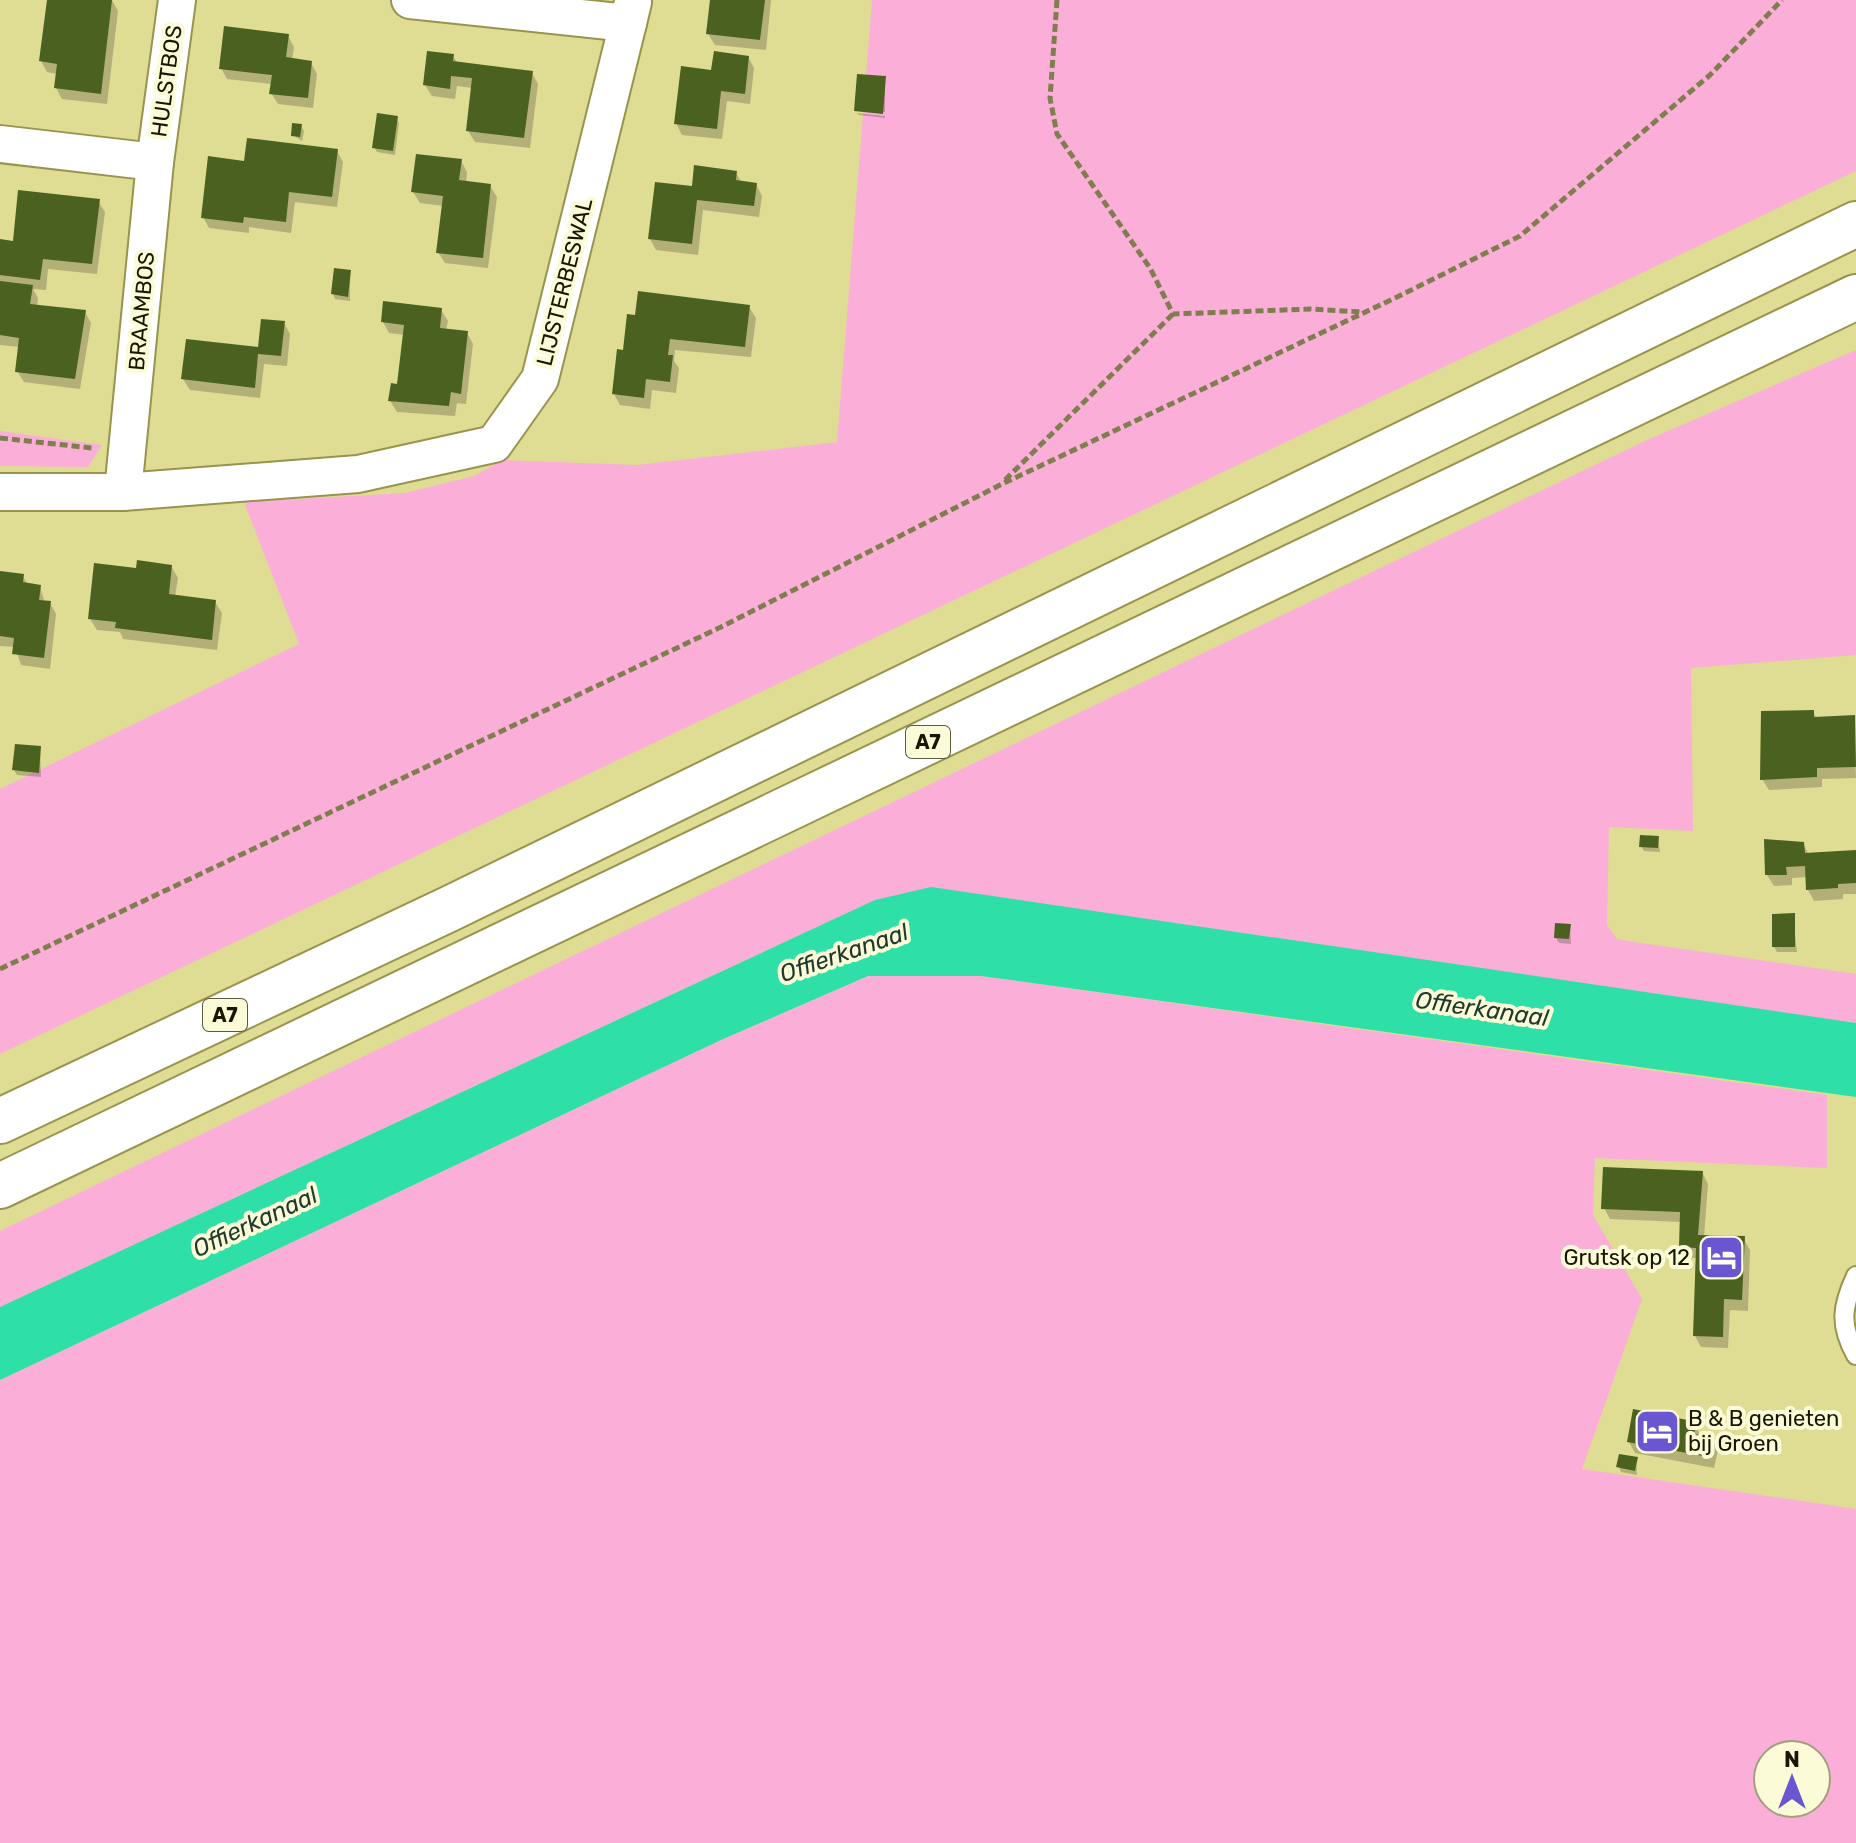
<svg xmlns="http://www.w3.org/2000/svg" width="1856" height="1843" viewBox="0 0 1856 1843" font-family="Rubik,sans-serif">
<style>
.green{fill:#fbafd8;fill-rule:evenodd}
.water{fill:#2edfa7}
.shadow{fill:#0003}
.building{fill:#4b611f}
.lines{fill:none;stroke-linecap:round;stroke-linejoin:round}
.lane-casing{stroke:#98944e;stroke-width:22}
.street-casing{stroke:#98944e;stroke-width:40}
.highway-casing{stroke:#98944e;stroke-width:48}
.path{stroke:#807e4e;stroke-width:5;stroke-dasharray:8 4;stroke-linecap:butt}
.lane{stroke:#fff;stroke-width:18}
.street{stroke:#fff;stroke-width:36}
.highway{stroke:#fff;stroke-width:44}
.labels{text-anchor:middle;stroke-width:8;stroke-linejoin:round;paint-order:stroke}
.shield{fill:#fcfbd7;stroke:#5c5b40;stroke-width:2}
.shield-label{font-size:20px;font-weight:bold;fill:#181600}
.street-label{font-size:22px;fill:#181600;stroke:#fcfbd7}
.poi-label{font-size:22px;fill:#181600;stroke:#fcfbd7;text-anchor:end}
.water-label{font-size:24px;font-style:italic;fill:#1f392f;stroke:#fcfbd7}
</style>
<rect width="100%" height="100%" fill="#dfdc94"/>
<g class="green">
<path d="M872,0H1856V171L0,1054V789L299,644L244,502L405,493L474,476L502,460L637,465L837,442Z"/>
<path d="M1856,350V655L1691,668L1693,831L1609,827L1607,925L1617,939L1634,942L1856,974V1023L875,900L0,1307V1231L1647,440Z"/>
<path d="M0,431L102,445L88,467L0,466Z"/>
<path d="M909,975L981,976L1827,1095V1168L1595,1158L1593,1215L1642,1299L1582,1469L1856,1509V1843H0V1380L721,1040L868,976ZM1768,1755H1816V1803H1768Z"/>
</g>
<path class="water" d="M931,887L1856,1023V1097L981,976H868L721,1040L0,1380V1307L875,900Z"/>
<g class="shadow">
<path d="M49,0H112L118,11L107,104L62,99L56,88L57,74L47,72L41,61Z"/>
<path d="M712,0H771L766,50L715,45L708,34Z"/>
<path d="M288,36L294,47L292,60L311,63L317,74L313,108L278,104L271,93L272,84L227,79L221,68Z"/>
<path d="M453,56L458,64L532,73L538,84L530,148L475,142L468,131L473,88L457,86L455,99L432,96L425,85Z"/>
<path d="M748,57L754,68L750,104L727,101L722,139L682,135L676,123L713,72Z"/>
<path d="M885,78V112L856,109Z"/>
<path d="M857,113L885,116V118L859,115Z"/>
<path d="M396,118L399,123L395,155L377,152L374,147Z"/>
<path d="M301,126L304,131L302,141L293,135Z"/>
<path d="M337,151L343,162L337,207L295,202L291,233L249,227V233L209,228L203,217L246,163Z"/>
<path d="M461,161L467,172L466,183L490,186L497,197L488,268L445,263L438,252L444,206L420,203L413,192Z"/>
<path d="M736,173L742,183L756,184L762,196L759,217L703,210L698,255L656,250L650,239L693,188Z"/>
<path d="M98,201L105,212L97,274L48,269L46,290L33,289L38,298L37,307L85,312L91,323L80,389L24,382L17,371L20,347L0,345V241L14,243Z"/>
<path d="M350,272V301L335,299L333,294Z"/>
<path d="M749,307L756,318L751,357L675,350L674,361L679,368L676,393L652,390L650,409L620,405L614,394L624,352Z"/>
<path d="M441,310L448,321L446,330L467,333L473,344L466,404L457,403L455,416L397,412L390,401L399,386L405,335L389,333L383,322Z"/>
<path d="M284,323L290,334L287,366L264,364L260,398L190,390L183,379L259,349Z"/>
<path d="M171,566L178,578L175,597L215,602L222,613L217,650L123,639L120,632L97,630L90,619L138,570Z"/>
<path d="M0,573L22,575L28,585L40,587L45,603H50L56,614L50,669L21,665L15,647L0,646Z"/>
<path d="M1813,712L1817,719L1854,718L1856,778L1822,779V787L1769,790L1762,779L1761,734Z"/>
<path d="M40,748L41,777L17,775L14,770Z"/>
<path d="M1658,838L1660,852L1644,851L1641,846Z"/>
<path d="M1803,844L1809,855L1856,852V894H1843V899L1814,901L1808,890L1807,877L1792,878V885L1774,886L1767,875Z"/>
<path d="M1793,915L1797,952H1777L1774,947Z"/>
<path d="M1570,926L1571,944L1559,943L1556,938Z"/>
<path d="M1702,1172L1708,1184L1704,1237L1743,1238L1750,1250L1748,1311L1730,1310L1728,1348L1701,1347L1695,1336L1697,1258H1688L1681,1247L1682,1222L1610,1219L1604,1208Z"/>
<path d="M1695,1424L1701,1437L1711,1439L1718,1450L1714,1468L1635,1453L1629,1442Z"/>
<path d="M1636,1459L1637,1475L1621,1472L1619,1467Z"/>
</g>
<g class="building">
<path d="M47,0H112L101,94L54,88L57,64L39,61Z"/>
<path d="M710,0H765L760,40L706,34Z"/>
<path d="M224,26L289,34L286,57L312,61L308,98L269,94L272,75L219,69Z"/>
<path d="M427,51L454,54L453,61L533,71L524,138L466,131L472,78L451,76L450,89L423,85Z"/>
<path d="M714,51L749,56L745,94L721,91L717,129L674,124L681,66L711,70Z"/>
<path d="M857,74L886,76L883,114L854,111Z"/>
<path d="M377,113L398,116L393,151L372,148Z"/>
<path d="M292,123L302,124L300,137L291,136Z"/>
<path d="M247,138L338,149L332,197L289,192L286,222L244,217L243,223L201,218L208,156L244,161Z"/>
<path d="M416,154L462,159L459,180L491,184L483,258L436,253L443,196L411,192Z"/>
<path d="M694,165L737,171L736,180L757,183L754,206L697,200L692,244L648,239L655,182L692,186Z"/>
<path d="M18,190L100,199L92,264L43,259L40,280L0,275V239L13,241Z"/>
<path d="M334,268L351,270L348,297L331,294Z"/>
<path d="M0,281L33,285L30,304L86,310L75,379L15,372L19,338L0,335Z"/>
<path d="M638,291L750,305L745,347L670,339L668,355H673L670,382L646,379L644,398L612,394L617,349L623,350L627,314L635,315Z"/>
<path d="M383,301L442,308L440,328L468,331L461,394L451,392L449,406L388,401L391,383L397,384L404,325L381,322Z"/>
<path d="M261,319L285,321L281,356L258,354L255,388L181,379L186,339L258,347Z"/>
<path d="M137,560L172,565L169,594L216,600L212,640L115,628L116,622L88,619L94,563L136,568Z"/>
<path d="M0,571L24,574L23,582L41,585L39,600L51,601L44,658L12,654L14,638L0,636Z"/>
<path d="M1814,710V717L1855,715L1856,767L1817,768V777L1760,780L1761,711Z"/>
<path d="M15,744L41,746L39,773L12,770Z"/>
<path d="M1640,835L1659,836L1658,848L1639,847Z"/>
<path d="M1764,839L1804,842L1805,853L1856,850V883L1838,884V888L1806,890L1805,866L1786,867L1787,875H1765Z"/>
<path d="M1795,913V947H1772V914Z"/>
<path d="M1555,923L1571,924L1569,939L1554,938Z"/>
<path d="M1603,1167L1703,1171L1698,1235L1745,1236L1742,1300L1724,1299L1723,1337L1693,1336L1696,1248L1679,1247L1680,1212L1601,1209Z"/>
<path d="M1633,1409L1697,1422L1694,1434L1713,1437L1709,1457L1627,1442Z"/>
<path d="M1619,1454L1638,1457L1635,1471L1616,1467Z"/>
</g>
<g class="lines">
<defs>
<path id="lane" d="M1856,1276C1842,1306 1839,1325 1856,1355"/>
<g id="street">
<path d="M410,0L628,23L633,2"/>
<path d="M0,144L155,162"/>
<path d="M0,492H123L155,162L177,0"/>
<path d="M123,492L358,474L494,444L540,379L628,23"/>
</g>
<g id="highway">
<path d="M0,1121L449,909L1856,224"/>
<path d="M0,1186L1856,297"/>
</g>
</defs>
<use href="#lane" class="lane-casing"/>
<use href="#street" class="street-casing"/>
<use href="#highway" class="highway-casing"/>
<g class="path">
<path d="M1057,0L1050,98L1057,134L1150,268L1173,314L1311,309L1362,312"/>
<path d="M0,438L92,448"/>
<path d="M1005,480L1173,314"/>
<path d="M0,969L721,627L1002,484L1395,298L1520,236L1710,75L1782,0"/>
</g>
<use href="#lane" class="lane"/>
<use href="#street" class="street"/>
<use href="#highway" class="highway"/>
</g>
<defs>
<symbol id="hotel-square" viewBox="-11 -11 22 22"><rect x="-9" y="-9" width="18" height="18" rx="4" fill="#6956d0" stroke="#fcfbd7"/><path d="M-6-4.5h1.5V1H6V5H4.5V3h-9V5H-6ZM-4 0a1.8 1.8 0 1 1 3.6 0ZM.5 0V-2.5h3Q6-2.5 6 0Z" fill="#fff"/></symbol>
</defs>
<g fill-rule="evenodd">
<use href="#hotel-square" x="1696" y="1232" width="51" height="51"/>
<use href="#hotel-square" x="1632" y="1406" width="51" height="51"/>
</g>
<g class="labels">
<g class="shield">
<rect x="906" y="726" width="44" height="32" rx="6"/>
<rect x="203" y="999" width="44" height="32" rx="6"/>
</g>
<g class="shield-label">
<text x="928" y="749">A7</text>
<text x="225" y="1022">A7</text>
</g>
<g class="street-label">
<text transform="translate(166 81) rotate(-82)" y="8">HULSTBOS</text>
<text transform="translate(564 282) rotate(-76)" y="8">LIJSTERBESWAL</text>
<text transform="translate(141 311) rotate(-85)" y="8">BRAAMBOS</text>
</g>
<g class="poi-label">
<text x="1690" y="1265">Grutsk op 12</text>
<text x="1688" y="1426" text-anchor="start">B &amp; B genieten<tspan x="1688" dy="25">bij Groen</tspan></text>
</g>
<g class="water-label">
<text transform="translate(844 953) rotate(-19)" y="8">Offierkanaal</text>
<text transform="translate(1482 1009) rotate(8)" y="8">Offierkanaal</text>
<text transform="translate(255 1222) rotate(-25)" y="8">Offierkanaal</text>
</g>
</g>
<g transform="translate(1792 1779)"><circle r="38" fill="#fcfbd7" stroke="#a19f81" stroke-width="2"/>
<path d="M0-6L14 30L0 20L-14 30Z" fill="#6956d0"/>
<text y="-12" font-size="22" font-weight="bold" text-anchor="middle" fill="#181600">N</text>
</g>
</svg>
